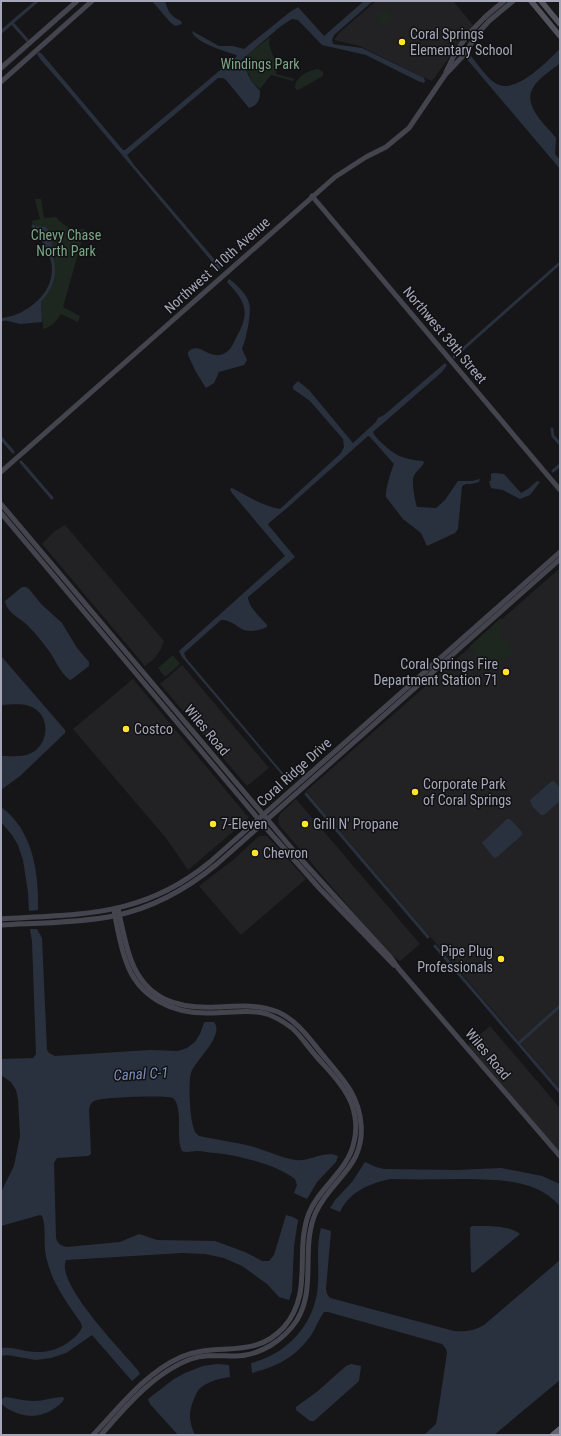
<svg xmlns="http://www.w3.org/2000/svg" width="561" height="1436" viewBox="0 0 561 1436" font-family="'Roboto Condensed',sans-serif">
<style>
.built{fill:#222225}
.green{fill:#1d2720}
.water{fill:#2a313e}
.lines{fill:none;stroke-linecap:round;stroke-linejoin:round}
.canal{stroke:#2a313e;stroke-width:3}
.secondary{stroke:#44444e;stroke-width:5}
.primary{stroke:#52525d;stroke-width:5.5}
.highway{stroke:#62636f;stroke-width:6}
.poi-dot{fill:#ffe727;stroke:#111113;stroke-width:1.5}
.labels{text-anchor:middle;stroke-width:3;stroke-linejoin:round;paint-order:stroke}
.poi-label{font-size:14px;fill:#a6a8ba;stroke:#111113;text-anchor:start}
.park-label{font-size:14px;fill:#7ca688;stroke:#111113}
.street-label{font-size:14px;fill:#a6a8ba;stroke:#111113}
.water-label{font-size:15px;font-style:italic;fill:#7a8db8;stroke:#111113}
</style>
<rect width="100%" height="100%" fill="#161618"/>
<g class="built">
<path d="M376,1H453L473,25L432,81L420,76L360,46L334,40L339,33Z"/>
<path d="M65,525L164,641L161,649L155,658L145,666L42,544L55,531Z"/>
<path d="M560,568V1089L306,791Z"/>
<path d="M182,665L269,768L247,786L160,684Z"/>
<path d="M133,679L249,818L188,870L166,838L73,729Z"/>
<path d="M296,799L420,944L400,961L389,954L279,825L278,819L280,814Z"/>
<path d="M259,836H267L306,879L241,935L199,886L233,860Z"/>
<path d="M490,1026L560,1108V1154L469,1047V1044Z"/>
</g>
<g class="green">
<path d="M385,9L393,17L382,27L375,18Z"/>
<path d="M270,37L269,44L277,67L276,74L295,79L293,81L271,75L260,89L252,82L249,74L246,72L245,66L241,62C245,54 262,44 270,37Z"/>
<path d="M318,69L323,72V76L300,89L297,90L295,88C295,77 308,70 318,69Z"/>
<path d="M35,199H41L44,218L56,217C65,227 71,231 85,229L63,307L80,316L78,322L61,314C56,321 52,327 43,329L41,299C61,277 53,253 46,228L33,226L32,221L40,219Z"/>
<path d="M501,618L503,621L499,632L514,651L489,674L483,664L469,647Z"/>
<path d="M173,655L180,664L165,677L158,668Z"/>
</g>
<g class="water">
<path d="M152,1H165C168,11 170,16 181,21L182,24L175,26L170,22Z"/>
<path d="M364,1H373L334,35L332,40L333,44L362,48L424,78L425,81L424,83L418,81L366,55L322,45L298,20L292,19L281,26L240,61V63L244,67L252,82L260,91C260,100 258,105 249,108L226,80L223,78H218L127,155L134,165L221,267L219,270L63,85L40,59L37,54L39,52L42,54L123,150H125L237,56L236,55C227,52 193,42 192,31L219,46H233L244,49L290,12L298,7L324,36Z"/>
<path d="M560,49V63C552,70 540,77 534,86C521,105 545,124 556,138L555,154L560,160V169L466,58L470,55C476,62 488,79 495,83C515,96 546,62 560,49Z"/>
<path d="M33,226L46,227L51,235L53,263L49,252Z"/>
<path d="M229,279C236,284 247,294 249,303C252,312 246,340 242,349L247,360L244,365L219,372L214,383L206,388L196,372L188,355V352C200,340 209,362 225,353C231,350 234,342 237,336C251,312 245,301 227,282Z"/>
<path d="M41,299L42,322L20,324L4,320C18,318 31,310 41,299Z"/>
<path d="M445,363L447,365L442,372L373,432C375,437 379,440 383,444C395,456 406,460 423,461L424,463C421,468 416,471 414,476C411,480 415,502 417,507L436,508L445,500L458,481H472L480,479L479,482L471,484H466L462,486L458,529L455,533L427,546L421,533L403,519L386,497C385,490 391,471 394,464L370,437L368,436L287,508L269,523L268,525L270,527L295,557L248,597C248,607 261,618 267,625V627C260,630 250,633 242,629C235,625 229,619 221,620L184,653L186,658L288,779L289,781L288,782L182,657L179,651L285,556L232,493L230,489L232,488C248,496 262,506 280,509L341,453L344,447L343,439L310,401L293,389V386L298,381L309,390L353,443L376,422L378,418L384,415Z"/>
<path d="M494,473L504,474L521,493L528,489L537,481L540,482L530,495L520,499L503,490L491,488L489,481H491V474Z"/>
<path d="M22,587H26L29,589L42,605L62,623L77,648L89,662V666L72,679L70,680C58,671 55,657 46,647C41,640 36,634 30,628C23,619 7,614 5,601Z"/>
<path d="M1,656L65,730V733L20,776L1,790V756C7,756 24,757 29,754C50,746 52,713 29,706C20,703 10,705 1,705Z"/>
<path d="M552,781L555,782L560,788V801L544,815H541L532,806L530,800Z"/>
<path d="M1,807C33,830 39,873 38,910L29,911L28,892L23,860L18,845L12,835L1,822Z"/>
<path d="M507,819H510L522,832V835L497,857L494,858L482,843Z"/>
<path d="M30,929H37L42,938L47,1050L49,1053L55,1056L150,1050L178,1051L187,1048L195,1042L200,1034L204,1023L205,1022H214C225,1036 195,1060 191,1073C188,1082 190,1117 193,1126C194,1131 196,1134 199,1136C218,1140 236,1142 254,1147C268,1151 281,1158 296,1160C310,1162 324,1150 338,1156L336,1162L317,1182L307,1199L294,1193L297,1185L295,1179C274,1164 241,1156 216,1153C209,1153 203,1151 197,1151C192,1151 186,1153 182,1151C175,1137 184,1108 173,1098C163,1095 103,1097 94,1101C91,1103 90,1105 89,1109L91,1154L88,1156L57,1158L54,1163L56,1238C58,1244 61,1246 67,1247L120,1242L139,1234L157,1240L215,1241L245,1252L262,1261H269L274,1255L286,1215L293,1217L298,1220L294,1246L292,1291L289,1300L279,1297L267,1284L242,1266L224,1258L205,1254L182,1253L66,1260C55,1283 122,1351 137,1369L140,1374L132,1381L92,1335L66,1353L51,1358L36,1360L7,1355L1,1356V1348C10,1347 17,1349 26,1351C42,1354 57,1351 70,1341C75,1337 80,1333 82,1327L81,1323C65,1300 49,1279 45,1250C44,1239 46,1226 42,1216L40,1215L1,1226V1192L14,1166L20,1136L18,1099L16,1090L11,1082L1,1075V1059L33,1058L36,1054L32,941Z"/>
<path d="M365,1162L376,1167L384,1169L457,1170L501,1168L542,1176L560,1184V1206C536,1179 501,1180 468,1179C442,1179 417,1180 391,1179C370,1183 349,1192 340,1212L330,1208L335,1200L352,1182Z"/>
<path d="M472,1226C485,1226 510,1225 520,1234L473,1273L471,1271L470,1228Z"/>
<path d="M321,1228L331,1231L326,1289L327,1294L330,1298L454,1331C465,1332 474,1331 484,1325L560,1260V1380L494,1435H424L436,1424L437,1419L447,1353L446,1349L442,1344L328,1312H324C319,1319 316,1327 312,1334C296,1357 278,1366 252,1373L251,1363C288,1354 316,1323 318,1284C319,1266 316,1246 321,1228Z"/>
<path d="M217,1364L229,1365L230,1377C221,1378 210,1381 203,1386C198,1389 196,1394 194,1399C188,1412 189,1422 195,1435H178L150,1404L148,1399L174,1379L185,1373L203,1366Z"/>
<path d="M351,1364L361,1366L359,1381L314,1421H310L296,1410V1407L318,1391L346,1366Z"/>
<path d="M5,1397C15,1398 24,1401 34,1401C44,1401 53,1397 63,1397L64,1399C62,1403 59,1405 55,1408C41,1418 25,1418 10,1410C6,1408 3,1406 1,1402L2,1399Z"/>
</g>
<g class="lines">
<g class="canal">
<path d="M12,23L27,40"/>
<path d="M1,32L37,1"/>
<path d="M1,320C28,316 57,294 53,264C51,250 41,237 33,226"/>
<path d="M454,357L560,263"/>
<path d="M552,429L553,436L560,444"/>
<path d="M1,438L13,452"/>
<path d="M21,462L52,498"/>
<path d="M553,471L560,465"/>
<path d="M306,794L428,937"/>
<path d="M435,946L560,1092"/>
<path d="M519,1043L560,1006"/>
</g>
<g class="secondary">
<path d="M1,68L77,1"/>
<path d="M446,72C454,53 468,33 483,19C489,13 497,7 504,1"/>
<path d="M1,82L92,1"/>
<path d="M312,196L560,490"/>
<path d="M1,472L335,177L366,157L386,147L409,128L445,75L462,57L479,32L489,21L513,1"/>
<path d="M1,504L299,857L391,958L398,968L560,1156"/>
<path d="M1,513L266,828L320,889L394,965"/>
<path d="M1,919C83,914 143,917 210,862L560,552"/>
<path d="M1,925C38,923 77,923 114,916C152,908 187,889 217,864L560,559"/>
<path d="M93,1435C119,1408 145,1373 181,1357C218,1341 253,1361 284,1327C314,1292 294,1252 309,1213C320,1186 348,1171 354,1142C357,1130 356,1117 352,1105C345,1086 329,1071 316,1056C308,1047 301,1036 292,1028C284,1022 276,1017 267,1014C248,1009 229,1013 210,1013C173,1014 138,998 126,961C120,945 117,927 114,910"/>
<path d="M101,1435C125,1407 155,1372 191,1359C205,1354 220,1356 235,1356C260,1356 284,1340 297,1320C317,1287 300,1247 316,1212C331,1179 365,1167 361,1124C359,1097 344,1080 327,1060C313,1044 299,1021 278,1012C258,1004 238,1006 217,1007C178,1009 146,1000 131,960C125,944 122,926 118,909"/>
</g>
<g class="primary">
<path d="M531,1L560,36"/>
<path d="M541,1L560,24"/>
</g>
<path class="highway" d="M553,1435L560,1429"/>
</g>
<g class="poi-dot">
<circle cx="402" cy="42" r="4"/>
<circle cx="506" cy="672" r="4"/>
<circle cx="126" cy="729" r="4"/>
<circle cx="415" cy="792" r="4"/>
<circle cx="213" cy="824" r="4"/>
<circle cx="305" cy="824" r="4"/>
<circle cx="255" cy="853" r="4"/>
<circle cx="501" cy="959" r="4"/>
</g>
<g class="labels">
<g class="poi-label">
<text x="410" y="39">Coral Springs<tspan x="410" dy="16">Elementary School</tspan></text>
<text x="498" y="669" text-anchor="end">Coral Springs Fire<tspan x="498" dy="16">Department Station 71</tspan></text>
<text x="134" y="734">Costco</text>
<text x="423" y="789">Corporate Park<tspan x="423" dy="16">of Coral Springs</tspan></text>
<text x="221" y="829">7-Eleven</text>
<text x="313" y="829">Grill N' Propane</text>
<text x="263" y="858">Chevron</text>
<text x="493" y="956" text-anchor="end">Pipe Plug<tspan x="493" dy="16">Professionals</tspan></text>
</g>
<g class="park-label">
<text x="260" y="69">Windings Park</text>
<text x="66" y="240">Chevy Chase<tspan x="66" dy="16">North Park</tspan></text>
</g>
<g class="street-label">
<text transform="translate(217 265) rotate(-42)" y="5">Northwest 110th Avenue</text>
<text transform="translate(445 335) rotate(50)" y="5">Northwest 39th Street</text>
<text transform="translate(207 730) rotate(50)" y="5">Wiles Road</text>
<text transform="translate(294 772) rotate(-42)" y="5">Coral Ridge Drive</text>
<text transform="translate(488 1054) rotate(50)" y="5">Wiles Road</text>
</g>
<g class="water-label">
<text transform="translate(141 1074) rotate(-3)" y="5">Canal C-1</text>
</g>
</g>
<rect width="561" height="1436" fill="none" stroke="#a6a8ba" stroke-width="4"/>
</svg>
